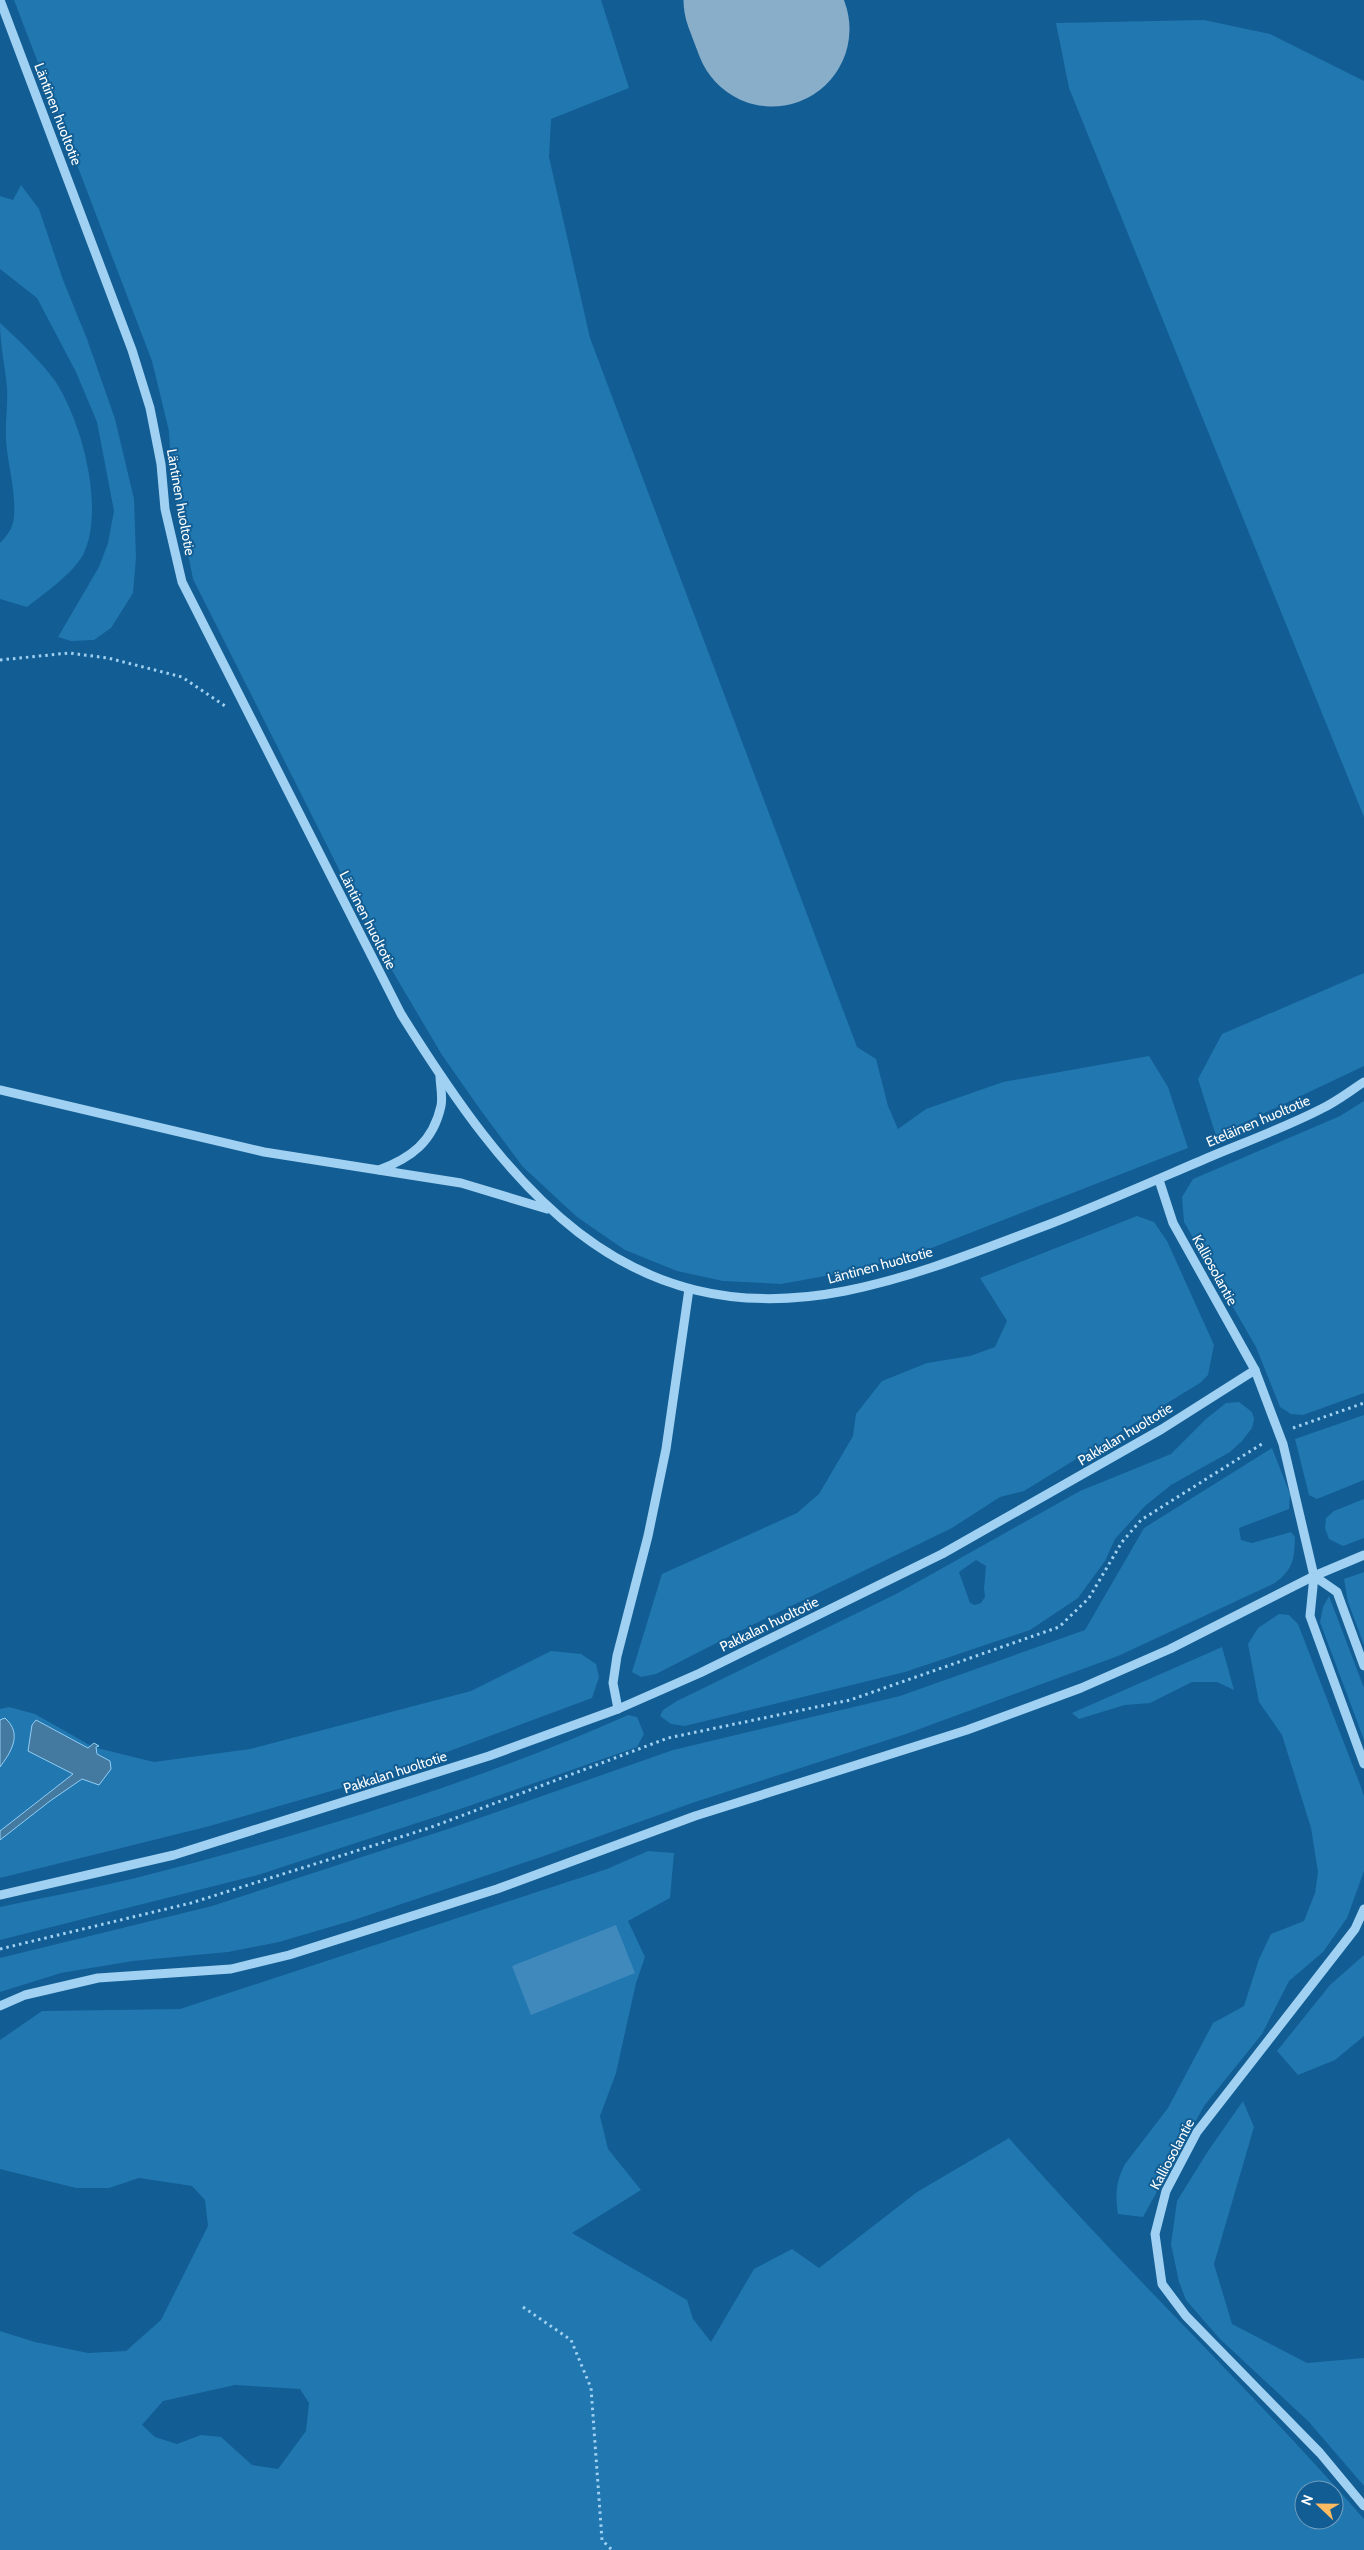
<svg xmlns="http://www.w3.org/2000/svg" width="1364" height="2550" viewBox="0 0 1364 2550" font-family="Cabin,sans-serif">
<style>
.green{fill:#2177b0;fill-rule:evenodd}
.water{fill:#4479a0;stroke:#91cef6}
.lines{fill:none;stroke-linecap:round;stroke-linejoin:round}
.runway{stroke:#88aec9;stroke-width:155}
.building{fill:#3f89bd}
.path{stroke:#a0d1f2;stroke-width:3;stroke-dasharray:2.5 4;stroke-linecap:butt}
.minor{stroke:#a0d1f2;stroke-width:9}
.labels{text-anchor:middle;stroke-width:4;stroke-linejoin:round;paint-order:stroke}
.street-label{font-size:14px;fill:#fff;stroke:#125d93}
</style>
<rect width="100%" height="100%" fill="#125d93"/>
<g class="green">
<path d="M14,0H601L629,88L551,119L549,157L590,338L857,1047L876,1059L888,1106L898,1129L926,1109L1003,1082L1149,1056L1168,1087L1188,1148L916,1254L853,1271L781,1284L723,1281L677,1271L625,1250L577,1217L523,1167L482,1112L442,1055L377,945L193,579L171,469L169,431L152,361Z"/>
<path d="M1204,20L1270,34L1364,81V817L1069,88L1056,23Z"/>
<path d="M21,185L39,209L63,280L87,339L115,419L134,499L136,558L133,593L111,628L94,640L71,641L58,637L99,567L108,543L114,511L97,422L76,372L37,298L0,269V196L13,200Z"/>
<path d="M0,323C19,340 37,358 53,378C81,417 106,510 83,555C72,574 45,593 27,607L0,599V543C7,536 13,528 14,517C16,491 8,466 6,441C5,423 8,405 7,388C5,366 0,345 0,323Z"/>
<path d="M1364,973V1066L1216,1136L1198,1079L1222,1034Z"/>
<path d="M1364,1101V1393L1303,1415L1291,1414L1280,1407L1256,1347L1184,1222L1182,1197L1193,1179L1340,1116Z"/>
<path d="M1137,1216L1154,1222L1167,1241L1214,1345L1208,1375L1200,1383L1024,1491L1000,1497L952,1528L740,1631L656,1674L641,1677L632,1672L662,1574L797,1513L819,1494L853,1436L856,1414L882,1381L927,1363L970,1356L995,1347L1007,1321L980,1278Z"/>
<path d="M1239,1402L1252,1412L1254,1419L1252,1428L1242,1441L1230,1452L1171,1485L1145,1506L1115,1539L1105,1561L1078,1598L1030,1630L905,1672L685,1726L671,1724L660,1716L663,1710L677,1701L898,1593L1080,1491L1171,1454L1206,1419L1226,1403ZM976,1560L986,1566L984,1589L985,1597L981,1603L975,1605L970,1603L959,1572Z"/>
<path d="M1364,1415V1480L1317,1499L1309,1495L1295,1439Z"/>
<path d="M1272,1448L1290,1494L1289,1509L1239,1528L1241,1540L1252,1543L1291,1532L1295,1537C1294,1560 1294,1568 1275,1583L1118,1656L906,1734L695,1802L541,1857L354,1920L279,1942L228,1952L133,1961L61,1973L0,1992V1958L212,1906L454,1827L673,1750L900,1696L1085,1630L1144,1528Z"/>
<path d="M1364,1499V1538L1343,1546L1329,1539L1325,1528L1326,1518L1334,1511Z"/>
<path d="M1364,1572V1645L1348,1602L1344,1579Z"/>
<path d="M1329,1596L1364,1688V1740L1320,1622L1323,1607Z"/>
<path d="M1279,1614L1289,1615L1298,1624L1361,1787L1364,1796V1871L1347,1918L1323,1952L1289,1981L1262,2034L1204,2106L1143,2217L1118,2214C1115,2195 1116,2181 1125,2164L1168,2108L1213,2023L1244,2006L1259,1959L1271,1934L1304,1921L1315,1893L1318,1872L1311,1828L1282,1735L1259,1702L1248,1644L1258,1628Z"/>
<path d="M1222,1647L1234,1690L1217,1682H1192L1150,1703L1125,1705L1079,1719L1072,1713Z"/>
<path d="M551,1651L581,1654L596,1664L599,1677L592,1698L380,1777L206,1827L0,1878V1709L9,1707L35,1714L93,1747L154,1762L250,1749L471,1691Z"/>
<path d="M628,1715L637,1717L644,1734L637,1747L469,1806L258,1875L0,1940V1907C50,1896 102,1887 151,1874C313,1832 475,1783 628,1715Z"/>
<path d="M648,1851L674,1853L670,1898L628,1921L645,1957L636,1983L616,2073L600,2116L608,2149L641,2190L572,2233L687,2300L693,2319L711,2342L754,2269L792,2249L819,2268L917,2192L1009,2138C1123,2269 1250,2388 1364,2519V2550H0V2331L35,2342L88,2353L126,2351L161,2320L208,2226L205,2200L192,2186L139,2178L109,2188H76L0,2169V2040L42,2011L180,2009L607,1869ZM235,2385L300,2389L309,2403L306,2431L278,2469L252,2465L221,2437L201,2435L177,2444L155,2437L142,2425L163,2401ZM1304,2490H1334V2520H1304Z"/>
<path d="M1364,1955V2036L1335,2060L1298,2075L1277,2051L1330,1985Z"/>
<path d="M1243,2101L1254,2127L1214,2264L1232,2324L1307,2363L1364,2358V2486L1309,2422L1219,2338L1186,2300L1179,2282L1171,2244L1177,2201L1208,2151Z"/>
</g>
<g class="water">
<path d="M5,1718C23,1734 11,1752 0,1767V1720Z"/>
<path d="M36,1720L88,1748L94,1743L99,1746L96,1747L97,1754L110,1761L111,1769L99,1785L82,1779L50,1801L0,1840V1831L73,1774L28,1751L32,1725Z"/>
</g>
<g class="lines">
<path class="runway" d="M761,0L772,29"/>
</g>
<path class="building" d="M616,1925L635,1973L531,2015L512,1966Z"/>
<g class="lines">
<g class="path">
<path d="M0,660L69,653L108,658L182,677L228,708"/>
<path d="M1293,1428L1364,1403"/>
<path d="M0,1949L191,1903L429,1828L668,1738L850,1700L1059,1627L1089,1598L1122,1542L1141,1520L1265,1442"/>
<path d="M523,2307L571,2340L591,2388L602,2540L612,2550"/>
</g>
<g class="minor">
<path d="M0,0L132,350L150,408L161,464L165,509L182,582L401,1014C507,1183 620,1335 845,1291C916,1277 983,1249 1050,1224C1104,1203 1158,1179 1212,1156C1248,1141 1286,1127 1321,1109C1336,1102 1350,1091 1364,1082"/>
<path d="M0,1090L264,1152L461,1183L547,1209"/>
<path d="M379,1170C411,1158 433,1142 441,1106C443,1097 440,1085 440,1075"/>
<path d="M1159,1180L1173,1223L1255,1370L1283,1444L1314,1576L1310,1616L1364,1764"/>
<path d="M1314,1576L1337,1592L1364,1666"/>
<path d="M618,1709L613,1683L617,1656L648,1536L666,1449L689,1289"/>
<path d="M0,1895L174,1855L489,1756L618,1709L700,1673L942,1554L1162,1429L1255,1370"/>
<path d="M1364,1909L1355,1929L1197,2132L1166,2191L1155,2234L1162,2284L1186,2316L1320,2453L1364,2506"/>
<path d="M0,2006L25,1995L98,1978L231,1969L289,1955L497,1889L695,1816L967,1730L1081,1688L1170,1649L1314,1576L1364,1555"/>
</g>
</g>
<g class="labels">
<g class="street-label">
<text transform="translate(58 114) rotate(69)" y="5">Läntinen huoltotie</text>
<text transform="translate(181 502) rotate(80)" y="5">Läntinen huoltotie</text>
<text transform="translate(368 920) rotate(63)" y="5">Läntinen huoltotie</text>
<text transform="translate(1258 1121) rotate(-23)" y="5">Eteläinen huoltotie</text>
<text transform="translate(880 1265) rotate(-15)" y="5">Läntinen huoltotie</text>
<text transform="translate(1215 1270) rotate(61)" y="5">Kalliosolantie</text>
<text transform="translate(1125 1434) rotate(-31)" y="5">Pakkalan huoltotie</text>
<text transform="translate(769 1624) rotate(-26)" y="5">Pakkalan huoltotie</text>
<text transform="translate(395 1772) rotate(-18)" y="5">Pakkalan huoltotie</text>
<text transform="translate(1172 2154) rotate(-62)" y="5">Kalliosolantie</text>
</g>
</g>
<g transform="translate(1319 2505) rotate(292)"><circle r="24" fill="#125d93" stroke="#719ebe"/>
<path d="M0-4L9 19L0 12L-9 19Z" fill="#ffbb61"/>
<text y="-8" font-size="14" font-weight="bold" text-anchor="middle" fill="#ffffff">N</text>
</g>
</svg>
